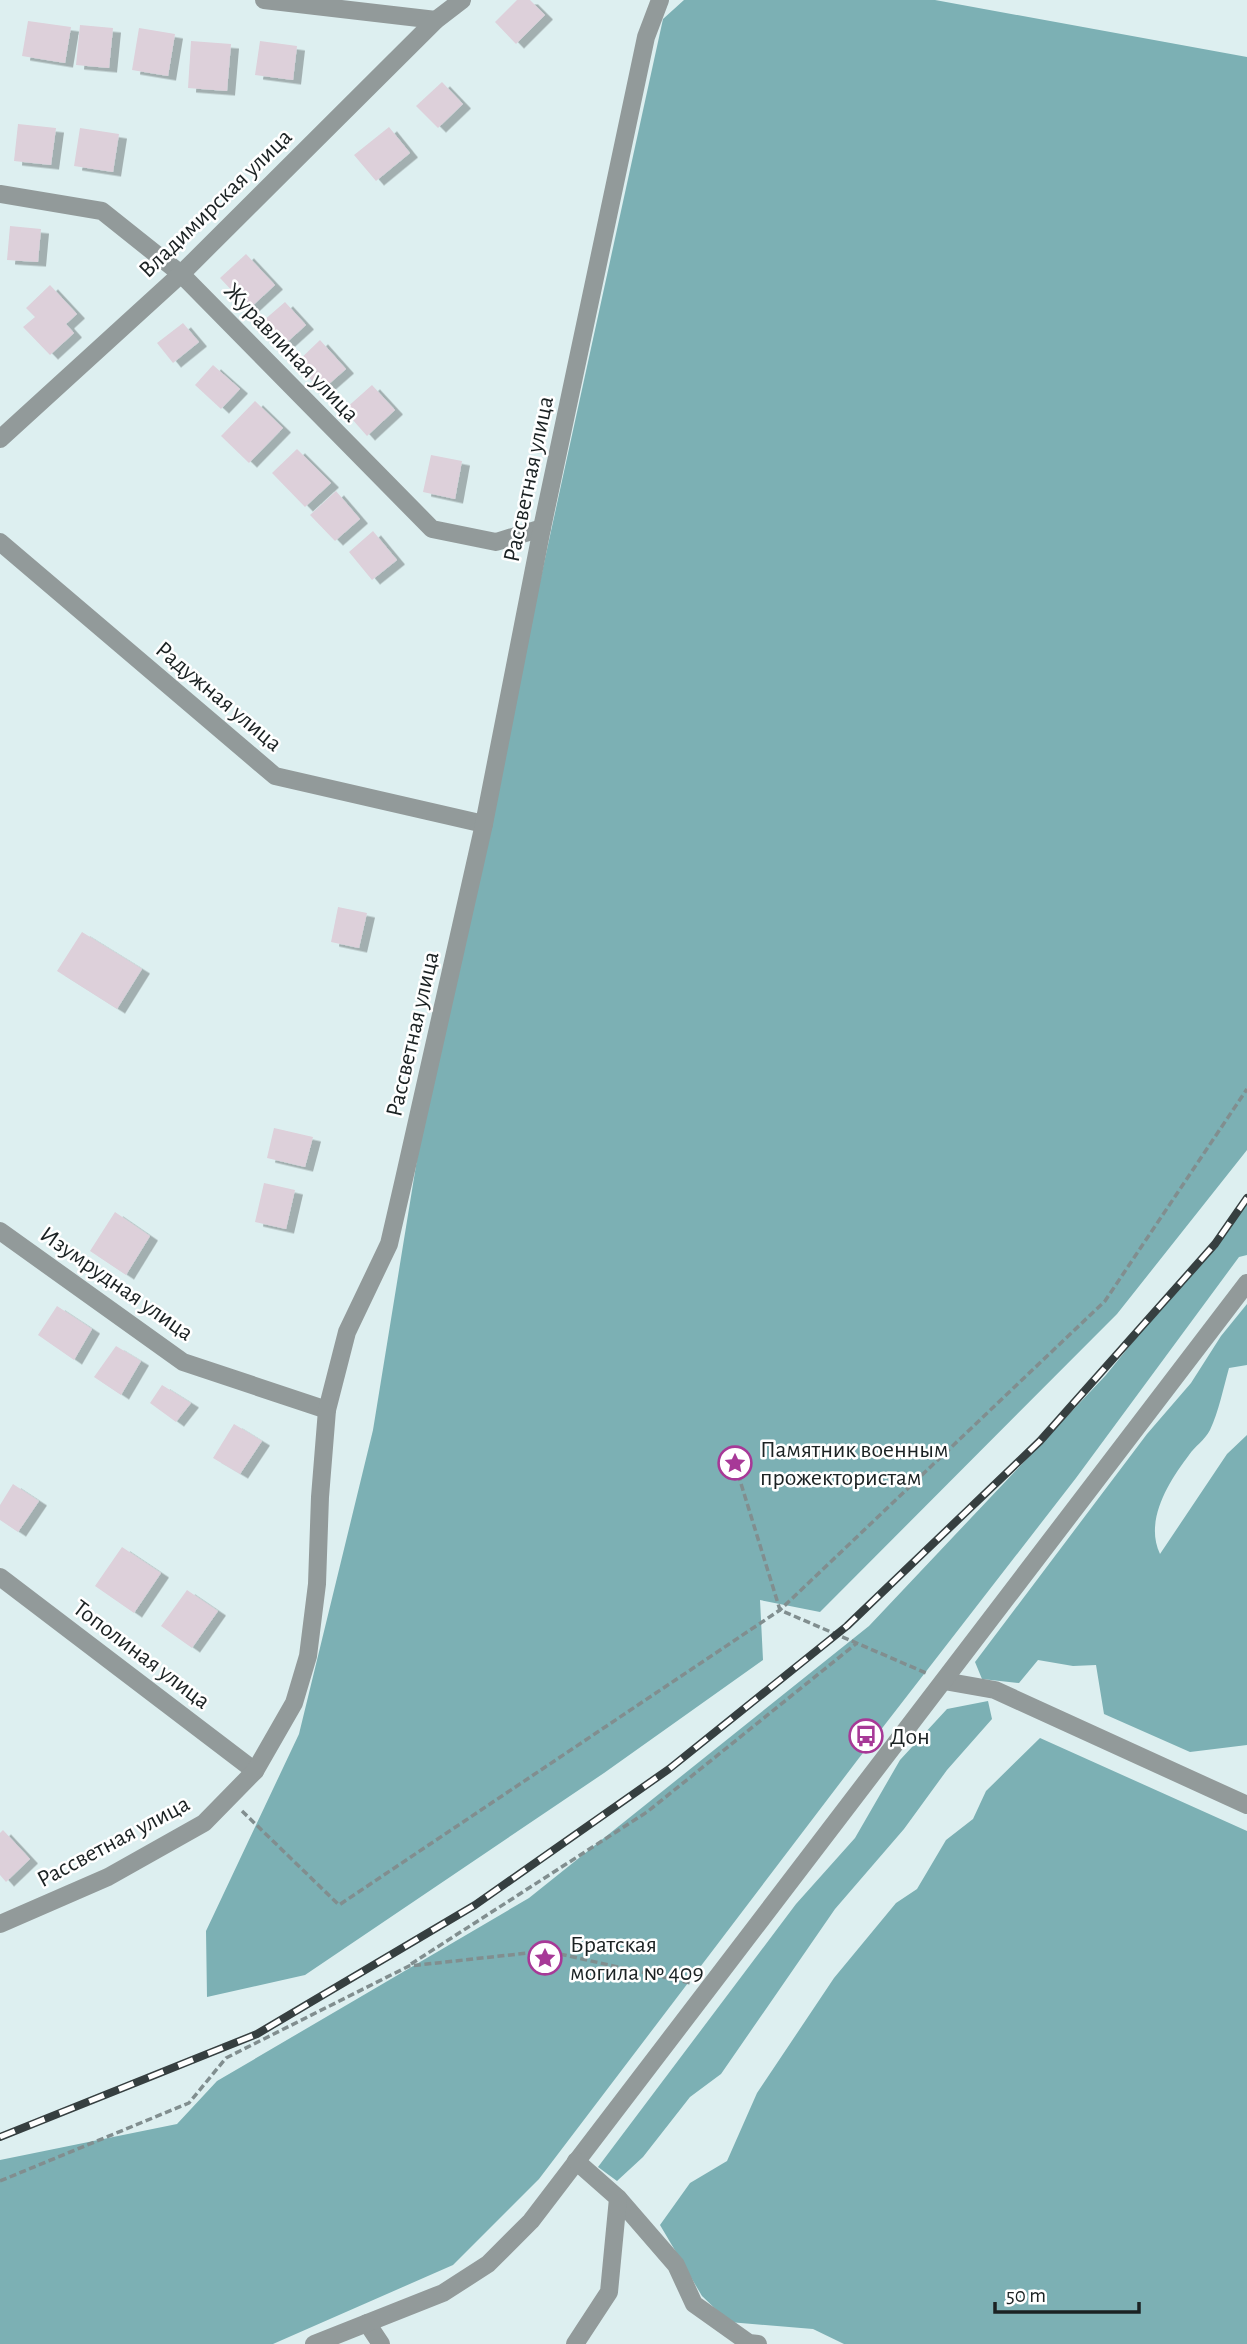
<svg xmlns="http://www.w3.org/2000/svg" width="1247" height="2344" viewBox="0 0 1247 2344" font-family="'Alegreya Sans',sans-serif">
<style>
.forest{fill:#7cb0b4}
.building{fill:#ddd0da;filter:url(#shadow)}
.lines{fill:none;stroke-linecap:round;stroke-linejoin:round}
.path{stroke:#818e8f;stroke-width:3.5;stroke-dasharray:7 3.5;stroke-linecap:butt}
.minor{stroke:#929a9a;stroke-width:18}
.rail-casing{stroke:#363f40;stroke-width:8}
.rail{stroke:#fff;stroke-width:5;stroke-dasharray:16;stroke-linecap:butt}
.labels{text-anchor:middle;stroke-width:5;stroke-linejoin:round;paint-order:stroke}
.street-label{font-size:24px;fill:#1b2223;stroke:#fff}
.poi-label{font-size:24px;fill:#1b2223;stroke:#fff;text-anchor:start}
</style>
<defs>
<filter id="shadow"><feDropShadow dx="8" dy="4.5" stdDeviation="0" flood-color="#0004"/></filter>
</defs>
<rect width="100%" height="100%" fill="#ddeff0"/>
<g class="forest">
<path d="M684,0H935L1247,57V1150L1117,1314L820,1612L760,1600L763,1660L604,1773L305,1975L207,1997L206,1931L299,1734L373,1430L427,1098L663,19Z"/>
<path d="M1247,1201V1255L1239,1257L1076,1478L859,1758L539,2179L453,2265L273,2344H0V2160L177,2124L217,2081L529,1898L869,1626L1106,1375Z"/>
<path d="M1247,1304V1365L1229,1368C1223,1389 1219,1411 1210,1430C1205,1440 1195,1446 1189,1455C1169,1481 1144,1521 1160,1554L1227,1454L1247,1435V1745L1190,1752L1104,1714L1096,1665L1073,1666L1038,1660L1019,1683L982,1679L975,1662L1147,1434L1191,1383L1221,1336Z"/>
<path d="M988,1701L992,1719L947,1770L904,1829L835,1909L721,2074L690,2097L643,2157L617,2181L598,2167L796,1904L855,1838L900,1760L947,1709Z"/>
<path d="M1040,1738L1247,1831V2344H844L813,2329L729,2322L702,2296L660,2225L690,2183L727,2161L757,2093L834,1978L896,1903L917,1889L946,1840L973,1819L986,1791Z"/>
</g>
<g class="building">
<path d="M517,0H530L545,15L516,44L495,22Z"/>
<path d="M28,21L71,27L65,63L22,56Z"/>
<path d="M80,25L113,28L109,68L76,65Z"/>
<path d="M139,28L175,34L168,76L132,70Z"/>
<path d="M191,41L231,44L227,91L188,88Z"/>
<path d="M260,41L297,46L293,80L255,75Z"/>
<path d="M442,82L463,104L438,128L416,106Z"/>
<path d="M18,124L56,128L51,165L14,161Z"/>
<path d="M389,127L410,153L376,181L354,155Z"/>
<path d="M80,128L119,134L113,172L74,166Z"/>
<path d="M10,226L41,229L38,262L7,260Z"/>
<path d="M246,254L275,285L249,309L220,278Z"/>
<path d="M50,285L77,314L66,324L74,333L50,355L23,327L35,317L26,308Z"/>
<path d="M285,302L306,325L284,345L263,321Z"/>
<path d="M183,323L199,342L173,363L157,343Z"/>
<path d="M320,340L346,369L321,391L296,363Z"/>
<path d="M213,365L240,389L221,409L195,385Z"/>
<path d="M372,385L395,410L367,436L344,410Z"/>
<path d="M255,401L283,428L249,463L221,436Z"/>
<path d="M297,449L331,483L305,507L272,473Z"/>
<path d="M431,455L462,461L455,499L423,492Z"/>
<path d="M336,491L360,519L335,541L310,515Z"/>
<path d="M373,531L397,560L372,580L349,552Z"/>
<path d="M338,907L367,913L359,948L331,942Z"/>
<path d="M82,932L142,969L117,1009L57,971Z"/>
<path d="M274,1128L313,1137L305,1167L267,1158Z"/>
<path d="M264,1183L295,1190L286,1229L255,1222Z"/>
<path d="M115,1212L150,1236L126,1275L90,1251Z"/>
<path d="M57,1306L92,1329L74,1360L38,1335Z"/>
<path d="M116,1346L141,1361L121,1395L94,1377Z"/>
<path d="M162,1385L191,1403L176,1422L150,1403Z"/>
<path d="M234,1424L262,1441L240,1474L213,1458Z"/>
<path d="M13,1484L39,1501L18,1532L0,1520V1505Z"/>
<path d="M122,1547L161,1573L134,1613L95,1586Z"/>
<path d="M187,1590L218,1611L192,1648L161,1626Z"/>
<path d="M3,1830L30,1859L6,1882L0,1875V1833Z"/>
</g>
<g class="lines">
<g class="path">
<path d="M738,1474L780,1610L926,1673"/>
<path d="M242,1811L339,1905L780,1610L1105,1301L1247,1089"/>
<path d="M411,1964L647,1812L857,1643"/>
<path d="M0,2181L189,2103L226,2058L409,1966L546,1951L691,1983"/>
</g>
<g class="minor">
<path d="M264,0L436,20"/>
<path d="M0,194L102,211L181,274L432,529L496,542L542,528"/>
<path d="M0,439L181,274L436,20L462,0"/>
<path d="M0,542L275,776L484,824"/>
<path d="M0,1231L183,1362L327,1410"/>
<path d="M0,1577L255,1771"/>
<path d="M944,1681L995,1690L1247,1805"/>
<path d="M0,1924L108,1877L204,1823L255,1771L294,1703L308,1656L317,1584L320,1497L327,1410L347,1332L389,1244L404,1179L484,824L542,528L646,37L660,0"/>
<path d="M618,2198L676,2265L694,2304L749,2343L758,2344"/>
<path d="M367,2323L381,2344"/>
<path d="M314,2344L443,2293L488,2264L531,2221L1247,1283"/>
<path d="M575,2344L609,2292L618,2198L576,2161"/>
</g>
<defs>
<path id="rail" d="M0,2137L257,2034L475,1905L669,1769L847,1626L1040,1441L1215,1244L1247,1198"/>
</defs>
<use href="#rail" class="rail-casing"/>
<use href="#rail" class="rail"/>
</g>
<defs>
<symbol id="sight-ring" viewBox="-11 -11 22 22"><circle r="9.5" fill="#fff" stroke="#a73997" stroke-width="1.5"/><path d="M0-6L1.8-2.2L6-1.7L2.9 1.2L3.7 5.4L0 3.3L-3.7 5.4L-2.9 1.2L-6-1.7L-1.8-2.2Z" fill="#a73997"/></symbol>
<symbol id="bus-ring" viewBox="-11 -11 22 22"><circle r="9.5" fill="#fff" stroke="#a73997" stroke-width="1.5"/><path d="M-5-6H5V4H4V6H2V4H-2V6H-4V4H-5ZM-3.5-4V0h7V-4ZM-3.5 1.2v1.5H-2V1.2ZM2 1.2v1.5H3.5V1.2Z" fill="#a73997"/></symbol>
</defs>
<g fill-rule="evenodd">
<use href="#sight-ring" x="716" y="1444" width="38" height="38"/>
<use href="#bus-ring" x="847" y="1717" width="38" height="38"/>
<use href="#sight-ring" x="526" y="1939" width="38" height="38"/>
</g>
<g class="labels">
<g class="street-label">
<text transform="translate(215 203) rotate(-44)" y="8">Владимирская улица</text>
<text transform="translate(292 352) rotate(46)" y="8">Журавлиная улица</text>
<text transform="translate(528 479) rotate(-78)" y="8">Рассветная улица</text>
<text transform="translate(219 696) rotate(40)" y="8">Радужная улица</text>
<text transform="translate(412 1034) rotate(-77)" y="8">Рассветная улица</text>
<text transform="translate(117 1283) rotate(35)" y="8">Изумрудная улица</text>
<text transform="translate(142 1654) rotate(37)" y="8">Тополиная улица</text>
<text transform="translate(113 1841) rotate(-28)" y="8">Рассветная улица</text>
</g>
<g class="poi-label">
<text x="760" y="1457">Памятник военным<tspan x="760" dy="28">прожектористам</tspan></text>
<text x="890" y="1744">Дон</text>
<text x="570" y="1952">Братская<tspan x="570" dy="28">могила № 409</tspan></text>
</g>
</g>
<path d="M995 2302v10h144v-10" fill="none" stroke="#1b2223" stroke-width="3.5"/>
<text x="1006" y="2302" font-size="21" fill="#1b2223" stroke="#ffffff" stroke-width="5" paint-order="stroke">50 m</text>
</svg>
